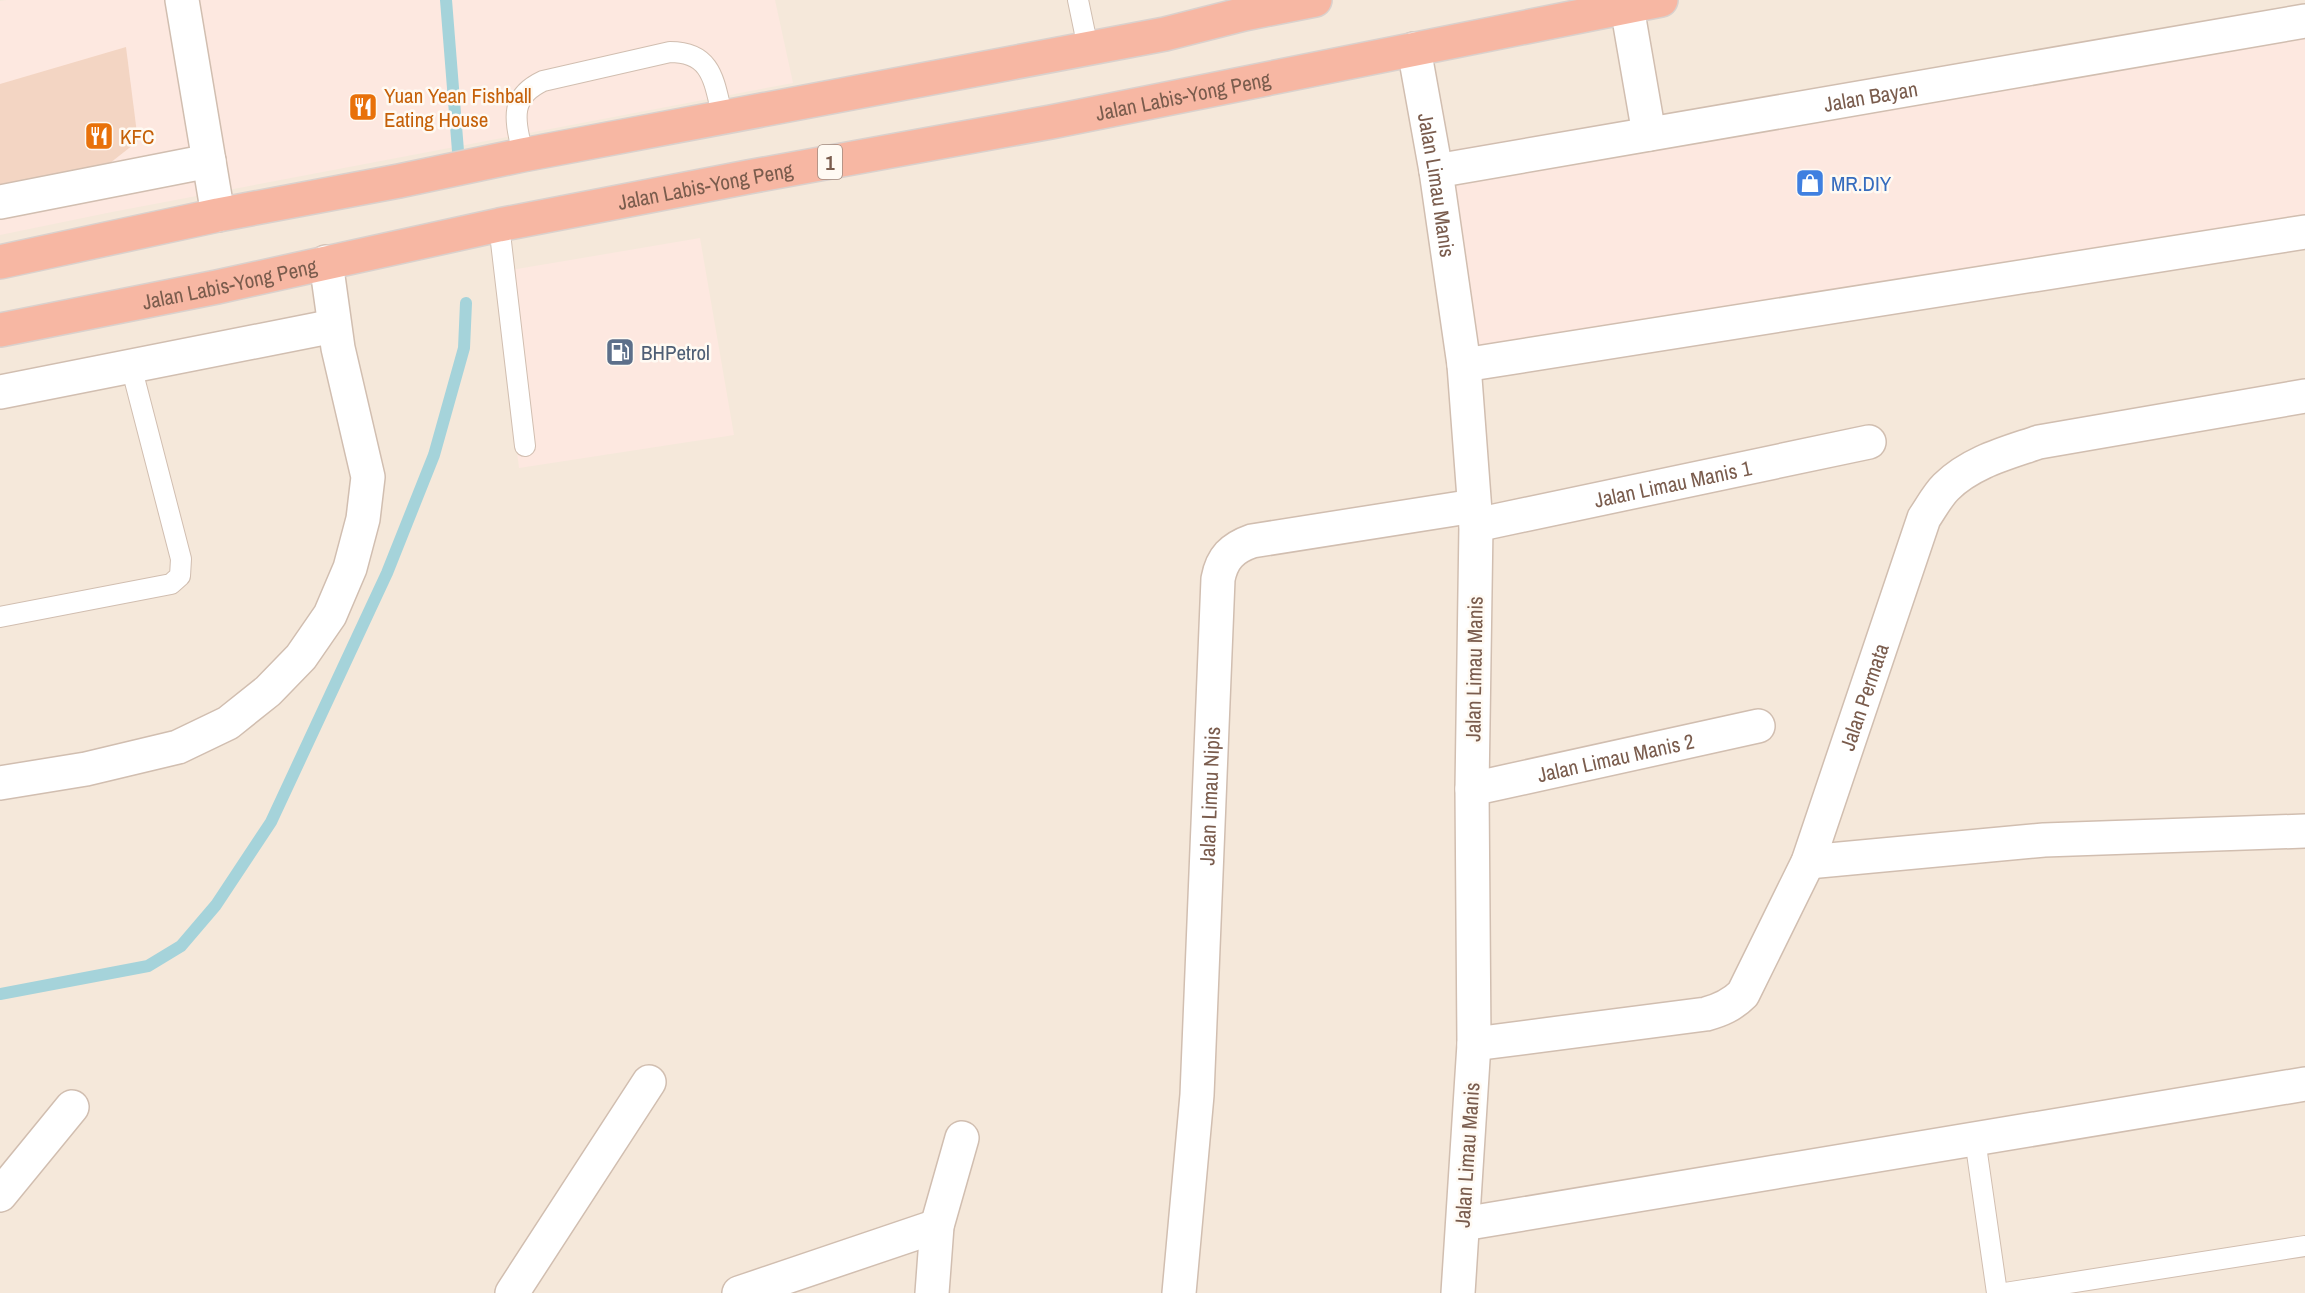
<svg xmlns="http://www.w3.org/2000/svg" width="2305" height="1293" viewBox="0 0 2305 1293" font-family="'Archivo Narrow',sans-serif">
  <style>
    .residential { fill: #f5e8da }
    .commercial { fill: #fde8e0 }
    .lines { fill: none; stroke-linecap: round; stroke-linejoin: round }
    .stream { stroke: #a5d3da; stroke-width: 12 }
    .building { fill: #f3d5c3 }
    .lane-casing { stroke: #d1beb0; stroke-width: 22 }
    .street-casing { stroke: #d1beb0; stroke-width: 36 }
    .highway-casing { stroke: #dad1cd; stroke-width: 36 }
    .lane { stroke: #fff; stroke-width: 20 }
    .street { stroke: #fff; stroke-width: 33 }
    .highway { stroke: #f7b7a3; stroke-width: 33 }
    .labels { text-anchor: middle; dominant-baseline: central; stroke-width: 5; stroke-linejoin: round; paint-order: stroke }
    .shield { fill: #fffaf3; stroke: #a28b7f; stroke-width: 1.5 }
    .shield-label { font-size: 20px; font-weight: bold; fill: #7a5c4d }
    .food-label { font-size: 21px; fill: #c56008; stroke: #fffaf3; text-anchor: start }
    .street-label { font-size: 21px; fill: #7a5c4d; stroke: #fffaf3 }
    .shop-label { font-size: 21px; fill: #366cbe; stroke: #fffaf3; text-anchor: start }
    .service-label { font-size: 21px; fill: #4e5e75; stroke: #fffaf3; text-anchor: start }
  </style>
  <rect width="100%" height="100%" fill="#fdf6ec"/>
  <!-- residential -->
  <rect class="residential" x="0" y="0" width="2305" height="1293"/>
  <!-- commercial -->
  <g class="commercial">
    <path d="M7,0H775L793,83L112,212L0,235V1Z"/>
    <path d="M2305,5V216L1445,352L1416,156Z"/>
    <path d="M700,238L734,435L519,468L494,273Z"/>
  </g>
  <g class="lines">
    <!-- stream -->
    <g class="stream">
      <path d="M446,0L458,151"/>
      <path d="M0,994L148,966L181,946L216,905L271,822L387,573L434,455L464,348L466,303"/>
    </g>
  </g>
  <!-- building -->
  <path class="building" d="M126,47L138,141L105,167L0,196V84Z"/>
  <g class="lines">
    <!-- lane casing -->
    <g class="lane-casing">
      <g id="lane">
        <path d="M1078,0L1088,48"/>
        <path d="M523,155C516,122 507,98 543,81L670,52C714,52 714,84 723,118"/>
        <path d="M499,225L525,446"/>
        <path d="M0,617L171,584L180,576L181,559L131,366"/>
        <path d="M1975,1139L1997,1293"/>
        <path d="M2005,1293L2305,1246"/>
      </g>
    </g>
    <!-- street casing -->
    <g class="street-casing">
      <g id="street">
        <path d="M182,0L218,215"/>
        <path d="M1627,7L1649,134"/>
        <path id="s1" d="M1414,49L1436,171L1464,365L1476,525L1472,789L1474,1044L1458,1293"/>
        <path id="s2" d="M1436,171L2305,21"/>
        <path d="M0,202L209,161"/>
        <path d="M1464,365L2305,232"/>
        <path d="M0,392L334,326"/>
        <path id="s3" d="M1476,525L1869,442"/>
        <path d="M0,783L86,769L178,747L228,723L268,691L301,657L330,615L350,568L363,519L368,477L338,348L326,262"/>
        <path id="s4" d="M1472,789L1758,726"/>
        <path d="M1808,862L2044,840L2305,831"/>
        <path id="s5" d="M1474,1044L1706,1014C1721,1010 1732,1005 1743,994L1808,862L1924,518C1931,508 1937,496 1946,487C1971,462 2007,453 2039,442L2305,396"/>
        <path d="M0,1195L72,1107"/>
        <path d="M1463,1224L2305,1084"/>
        <path d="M512,1293L649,1082"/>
        <path d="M739,1293L937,1226"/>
        <path d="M932,1293L937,1226L962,1138"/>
        <path id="s6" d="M1179,1293L1197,1095L1218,579C1222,558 1232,548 1252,541L1474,506"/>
      </g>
    </g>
    <!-- highway casing -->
    <g class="highway-casing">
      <g id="highway">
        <path d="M0,262L218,215L399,181L523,155L1165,34L1244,14L1315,0"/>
        <path id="s7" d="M0,330L217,287L499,225L748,177L1051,122L1661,0"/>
      </g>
    </g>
    <!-- lane -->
    <use href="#lane" class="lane"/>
    <!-- street -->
    <use href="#street" class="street"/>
    <!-- highway -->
    <use href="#highway" class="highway"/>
  </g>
  <!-- icons -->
  <defs>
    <g id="restaurant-square" transform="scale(1.5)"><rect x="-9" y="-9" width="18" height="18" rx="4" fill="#e8710a" stroke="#fffaf3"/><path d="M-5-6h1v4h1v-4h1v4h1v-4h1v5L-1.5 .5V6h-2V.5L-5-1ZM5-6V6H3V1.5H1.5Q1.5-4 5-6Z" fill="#fff"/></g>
    <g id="shop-square" transform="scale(1.5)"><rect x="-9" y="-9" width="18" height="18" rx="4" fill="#3f7fe0" stroke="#fffaf3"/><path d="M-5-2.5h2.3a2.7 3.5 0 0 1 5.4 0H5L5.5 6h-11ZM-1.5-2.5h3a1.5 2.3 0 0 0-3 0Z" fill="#fff"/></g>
    <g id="fuel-square" transform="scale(1.5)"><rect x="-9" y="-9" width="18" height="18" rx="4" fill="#5c6f8a" stroke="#fffaf3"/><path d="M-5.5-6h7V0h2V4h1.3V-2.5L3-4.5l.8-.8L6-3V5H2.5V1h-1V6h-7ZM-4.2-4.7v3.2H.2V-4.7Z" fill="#fff"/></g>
  </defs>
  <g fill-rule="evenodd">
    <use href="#restaurant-square" x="363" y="107"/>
    <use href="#restaurant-square" x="99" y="136"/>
    <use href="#shop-square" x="1810" y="183"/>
    <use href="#fuel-square" x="620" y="352"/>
  </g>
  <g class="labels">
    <!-- shield labels -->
    <rect class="shield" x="818" y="145" width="24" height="34" rx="4.5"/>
    <g class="shield-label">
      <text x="830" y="162">1</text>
    </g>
    <!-- food labels -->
    <g class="food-label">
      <text x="384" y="95">Yuan Yean Fishball<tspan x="384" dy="24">Eating House</tspan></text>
      <text x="120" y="136">KFC</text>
    </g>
    <!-- street labels -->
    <g class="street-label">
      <text stroke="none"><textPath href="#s7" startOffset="1206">Jalan Labis-Yong Peng</textPath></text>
      <text stroke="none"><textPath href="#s2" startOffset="441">Jalan Bayan</textPath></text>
      <text stroke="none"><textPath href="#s7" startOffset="720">Jalan Labis-Yong Peng</textPath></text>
      <text stroke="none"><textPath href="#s1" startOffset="138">Jalan Limau Manis</textPath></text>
      <text stroke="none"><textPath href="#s7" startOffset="234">Jalan Labis-Yong Peng</textPath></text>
      <text stroke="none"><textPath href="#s3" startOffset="201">Jalan Limau Manis 1</textPath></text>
      <text transform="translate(1474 669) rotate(-89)">Jalan Limau Manis</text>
      <text stroke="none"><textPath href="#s5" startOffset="598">Jalan Permata</textPath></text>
      <text stroke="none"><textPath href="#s4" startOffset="147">Jalan Limau Manis 2</textPath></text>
      <text stroke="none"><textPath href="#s6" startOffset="498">Jalan Limau Nipis</textPath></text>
      <text transform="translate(1467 1155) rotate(-86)">Jalan Limau Manis</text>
    </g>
    <!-- shop labels -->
    <g class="shop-label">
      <text x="1831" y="183">MR.DIY</text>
    </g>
    <!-- service labels -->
    <g class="service-label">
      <text x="641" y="352">BHPetrol</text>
    </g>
  </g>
</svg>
